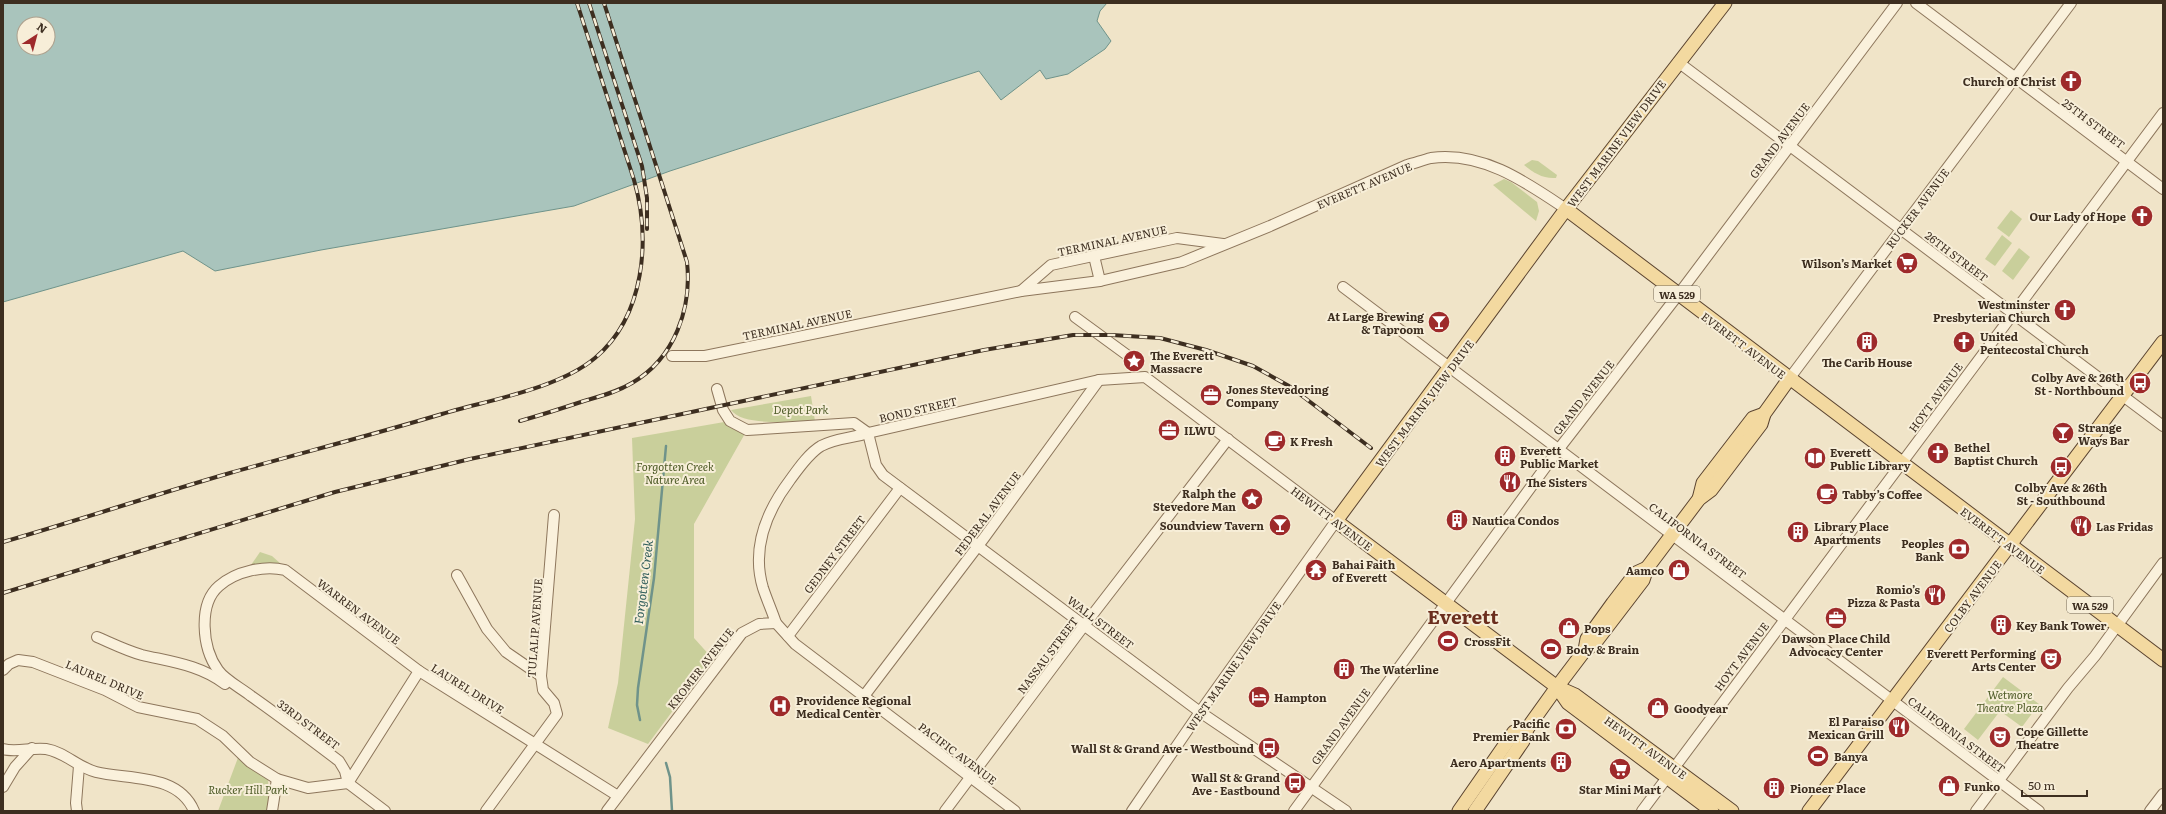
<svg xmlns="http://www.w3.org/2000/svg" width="2166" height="814" viewBox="0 0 2166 814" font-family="Literata,serif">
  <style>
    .green { fill: #c9cf9b }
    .water { fill: #a9c4bc; stroke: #6f938a; fill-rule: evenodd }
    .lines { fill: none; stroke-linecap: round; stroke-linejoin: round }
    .stream { stroke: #6f938a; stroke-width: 2.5 }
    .minor-casing { stroke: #8d765c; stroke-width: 12 }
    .major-casing { stroke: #5b4430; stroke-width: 15 }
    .minor { stroke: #faf1dc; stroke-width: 10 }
    .major { stroke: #f3d9a0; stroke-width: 13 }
    .rail-casing { stroke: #3d2e20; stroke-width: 4 }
    .rail { stroke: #f7eed8; stroke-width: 2.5; stroke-dasharray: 8; stroke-linecap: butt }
    .labels { text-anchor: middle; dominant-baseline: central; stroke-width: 4; stroke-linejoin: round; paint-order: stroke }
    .shield { fill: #f7eed8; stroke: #756857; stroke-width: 1 }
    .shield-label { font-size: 10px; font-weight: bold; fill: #3d2e20 }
    .poi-label { font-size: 11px; font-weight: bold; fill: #3d2e20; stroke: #f7eed8; text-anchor: start }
    .street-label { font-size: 11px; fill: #3d2e20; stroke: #f7eed8 }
    .park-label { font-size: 11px; font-style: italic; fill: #4d5a26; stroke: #f7eed8 }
    .water-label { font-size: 12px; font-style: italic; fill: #2f5d5a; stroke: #f7eed8 }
    .town-label { font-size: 19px; font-weight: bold; fill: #6b2e1e; stroke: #f7eed8 }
  </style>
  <rect width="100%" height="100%" fill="#f0e4c8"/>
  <!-- green -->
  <g class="green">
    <path d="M1532,160L1538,161L1557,175L1556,178C1543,179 1534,173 1524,165Z"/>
    <path d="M1504,179L1511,182L1537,202L1539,211L1536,221L1493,185Z"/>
    <path d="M2011,210L2022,219L2009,237L1997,228Z"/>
    <path d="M2002,235L2012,243L1995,266L1985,259Z"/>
    <path d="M2019,248L2030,257L2013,280L2002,271Z"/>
    <path d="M811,396L815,421C795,421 743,427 731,410Z"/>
    <path d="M730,421L747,430L694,524V638L712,658L648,744L608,728L618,683L635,519L632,438Z"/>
    <path d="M260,552L272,556L281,564L251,565Z"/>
    <path d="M2003,677L2039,704L2022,727L2000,711L1978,740L1964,729Z"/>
    <path d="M239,755L268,777L269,811H218Z"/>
  </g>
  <!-- water -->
  <path class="water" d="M3,3H1107L1100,11L1097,21L1111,41L1105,49L1068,74L1046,79L1040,70L1001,100L979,71L670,171L574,206L321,250L215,271L183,251L3,302ZM24,24H48V48H24Z"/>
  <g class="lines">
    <!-- stream -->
    <g class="stream">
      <path d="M640,720L637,705L638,688L654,578L666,446"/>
      <path d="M666,763L670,777L672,811"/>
    </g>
    <!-- minor casing -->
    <g class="minor-casing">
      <g id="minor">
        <path d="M1916,3L2163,189"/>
        <path d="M1678,62L2163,426"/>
        <path d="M1094,256L1100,281"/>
        <path d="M1343,287L2039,811"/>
        <path d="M1021,291L1051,265L1177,238L1223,244"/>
        <path d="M1075,317L1127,355"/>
        <path d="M672,356H705L1021,291L1100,281L1182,262L1270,226L1407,165C1415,163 1423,160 1431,158C1482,151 1526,182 1566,209"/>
        <path d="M1789,379L2071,3"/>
        <path d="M717,389L723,410L730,421L747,430L854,423L868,433"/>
        <path d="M868,433L876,465L883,475L1200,712L1346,811"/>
        <path d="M457,575L487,629L506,652L541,676"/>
        <path d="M776,623L795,644L1015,811"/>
        <path d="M788,636L900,488"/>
        <path d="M97,637C111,643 127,651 142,655C172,662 200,665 225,684"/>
        <path d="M3,670L9,664L18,660L33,662L105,690L138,707L197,719L223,736L250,762L277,779L308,788L348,783L419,671"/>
        <path d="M864,696L984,538L1099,380"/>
        <path d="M3,749C16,753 32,747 46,749C65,752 77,767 96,772C128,780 178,773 194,811"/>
        <path d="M3,787L15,767L32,748"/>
        <path d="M77,811L76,803L79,766"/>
        <path d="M272,811L277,779"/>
        <path d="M385,811L348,783L345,771L339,761C310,739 281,717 251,696C241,688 225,680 218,670C202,648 198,604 219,586C236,571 265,565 285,570L419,671L618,796"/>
        <path d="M486,811L557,714L554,703L543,690L541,676L554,515"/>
        <path d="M607,811L742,633L759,624L776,623C772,611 767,600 763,588C751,548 766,512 790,480C798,469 809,453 821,446C836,438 853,438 868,433L1099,380L1145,377L1336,521L1200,712L1132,811"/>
        <path d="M945,811L1083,627L1228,439"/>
        <path d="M1294,811L1558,450L1678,295L1897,3"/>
        <path d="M1642,811L2163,113"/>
        <path d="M1976,811L2068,688L2095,656L2163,563"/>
        <path d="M2150,811L2163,794"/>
      </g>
    </g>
    <!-- major casing -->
    <g class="major-casing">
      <g id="major">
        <path d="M1725,3L1566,209L1336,521L1557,687L1575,695L1732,811"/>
        <path d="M1566,209L2163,660"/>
        <path d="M1699,499L1703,483L1753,418L1764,414"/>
        <path d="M1585,650L1587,639L1613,603L1636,573L1647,568"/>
        <path d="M1557,687L1568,703L1712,811"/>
        <path d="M1459,811L1514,732L1527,729"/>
        <path d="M1475,811L1523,741L1527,729L1557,687L1585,650L1594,644L1643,580L1647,568L1699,499L1711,490L1745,445L1761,424L1764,414L1789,379"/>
        <path d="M1809,811L2163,342"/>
      </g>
    </g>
    <!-- minor -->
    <use href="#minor" class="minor"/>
    <!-- major -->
    <use href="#major" class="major"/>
    <!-- rail casing -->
    <g class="rail-casing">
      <g id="rail">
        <path d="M589,3L642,166L647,198V229"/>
        <path d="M520,421C541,415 563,408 584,401C601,396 617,392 632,383C675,358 692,308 687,262L604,3"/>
        <path d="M3,542C79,520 154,495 230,473C301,453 372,435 442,414C488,400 558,389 595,358C645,316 651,239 634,180L577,3"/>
        <path d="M3,593L335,492L470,459L984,350L1073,335H1112L1160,338L1206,350L1253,366L1289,386L1371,448"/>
      </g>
    </g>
    <!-- rail -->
    <use href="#rail" class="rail"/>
  </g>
  <!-- icons -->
  <defs>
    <g id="church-disc" transform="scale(1.15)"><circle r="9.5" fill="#9e2a2b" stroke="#f7eed8"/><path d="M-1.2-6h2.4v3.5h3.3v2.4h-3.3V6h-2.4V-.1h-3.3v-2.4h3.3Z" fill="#fff"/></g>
    <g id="supermarket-disc" transform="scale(1.15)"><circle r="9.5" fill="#9e2a2b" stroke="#f7eed8"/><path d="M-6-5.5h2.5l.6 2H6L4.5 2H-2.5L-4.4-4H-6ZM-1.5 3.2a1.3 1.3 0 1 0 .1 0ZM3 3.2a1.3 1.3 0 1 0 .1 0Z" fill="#fff"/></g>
    <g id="bar-disc" transform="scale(1.15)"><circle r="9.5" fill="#9e2a2b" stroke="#f7eed8"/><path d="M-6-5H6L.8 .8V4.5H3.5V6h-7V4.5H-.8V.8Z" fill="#fff"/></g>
    <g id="building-disc" transform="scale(1.15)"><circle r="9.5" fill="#9e2a2b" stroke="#f7eed8"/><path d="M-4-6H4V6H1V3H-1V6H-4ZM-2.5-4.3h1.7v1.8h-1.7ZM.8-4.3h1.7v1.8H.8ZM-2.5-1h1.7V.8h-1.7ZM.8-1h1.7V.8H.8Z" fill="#fff"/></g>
    <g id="sight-disc" transform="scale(1.15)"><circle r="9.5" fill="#9e2a2b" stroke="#f7eed8"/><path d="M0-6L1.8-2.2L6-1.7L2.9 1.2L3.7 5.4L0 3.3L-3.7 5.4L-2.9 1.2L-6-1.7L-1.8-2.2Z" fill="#fff"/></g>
    <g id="bus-disc" transform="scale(1.15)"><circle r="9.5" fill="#9e2a2b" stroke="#f7eed8"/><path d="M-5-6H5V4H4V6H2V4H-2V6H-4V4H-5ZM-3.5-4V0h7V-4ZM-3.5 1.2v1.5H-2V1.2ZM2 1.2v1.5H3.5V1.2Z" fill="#fff"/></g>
    <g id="office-disc" transform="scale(1.15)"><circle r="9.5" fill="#9e2a2b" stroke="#f7eed8"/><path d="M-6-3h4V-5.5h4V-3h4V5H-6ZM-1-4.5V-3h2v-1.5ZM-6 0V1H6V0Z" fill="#fff"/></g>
    <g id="cafe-disc" transform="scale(1.15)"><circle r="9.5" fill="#9e2a2b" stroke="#f7eed8"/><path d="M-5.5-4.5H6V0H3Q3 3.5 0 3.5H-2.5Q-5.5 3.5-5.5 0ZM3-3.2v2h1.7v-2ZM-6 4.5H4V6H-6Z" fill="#fff"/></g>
    <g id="library-disc" transform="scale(1.15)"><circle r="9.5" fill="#9e2a2b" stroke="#f7eed8"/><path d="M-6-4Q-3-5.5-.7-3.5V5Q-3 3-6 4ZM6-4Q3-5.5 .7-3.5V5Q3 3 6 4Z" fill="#fff"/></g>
    <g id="restaurant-disc" transform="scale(1.15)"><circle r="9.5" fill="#9e2a2b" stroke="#f7eed8"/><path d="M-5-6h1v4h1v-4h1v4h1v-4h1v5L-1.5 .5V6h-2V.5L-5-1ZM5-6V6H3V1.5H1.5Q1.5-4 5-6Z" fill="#fff"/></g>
    <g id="bank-disc" transform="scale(1.15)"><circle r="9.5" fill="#9e2a2b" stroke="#f7eed8"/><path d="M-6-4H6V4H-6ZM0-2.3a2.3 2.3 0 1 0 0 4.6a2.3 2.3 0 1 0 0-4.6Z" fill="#fff"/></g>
    <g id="temple-disc" transform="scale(1.15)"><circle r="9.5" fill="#9e2a2b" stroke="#f7eed8"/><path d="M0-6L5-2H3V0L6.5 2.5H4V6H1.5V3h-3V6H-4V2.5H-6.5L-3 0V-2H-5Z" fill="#fff"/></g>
    <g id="shop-disc" transform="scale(1.15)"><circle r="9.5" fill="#9e2a2b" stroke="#f7eed8"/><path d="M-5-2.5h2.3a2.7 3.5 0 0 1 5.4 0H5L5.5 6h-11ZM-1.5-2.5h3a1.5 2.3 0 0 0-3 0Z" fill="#fff"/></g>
    <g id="stadium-disc" transform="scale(1.15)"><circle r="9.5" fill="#9e2a2b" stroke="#f7eed8"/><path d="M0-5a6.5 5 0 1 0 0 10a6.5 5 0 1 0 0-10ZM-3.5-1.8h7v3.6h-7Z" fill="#fff"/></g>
    <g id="theatre-disc" transform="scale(1.15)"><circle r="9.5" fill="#9e2a2b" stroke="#f7eed8"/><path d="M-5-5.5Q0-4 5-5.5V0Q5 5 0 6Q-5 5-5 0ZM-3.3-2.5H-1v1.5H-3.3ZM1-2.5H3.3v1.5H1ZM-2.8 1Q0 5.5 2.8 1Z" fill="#fff"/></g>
    <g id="hotel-disc" transform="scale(1.15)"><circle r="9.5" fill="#9e2a2b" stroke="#f7eed8"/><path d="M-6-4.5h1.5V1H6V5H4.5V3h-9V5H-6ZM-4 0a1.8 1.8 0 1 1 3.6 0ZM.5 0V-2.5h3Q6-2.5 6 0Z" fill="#fff"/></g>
    <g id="hospital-disc" transform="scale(1.15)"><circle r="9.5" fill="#9e2a2b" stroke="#f7eed8"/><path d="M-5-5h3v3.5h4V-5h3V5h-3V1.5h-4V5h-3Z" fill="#fff"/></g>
  </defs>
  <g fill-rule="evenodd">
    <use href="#church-disc" x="2071" y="81"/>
    <use href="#church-disc" x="2142" y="216"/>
    <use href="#supermarket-disc" x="1907" y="263"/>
    <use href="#church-disc" x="2065" y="310"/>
    <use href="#bar-disc" x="1439" y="322"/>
    <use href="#building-disc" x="1867" y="342"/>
    <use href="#church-disc" x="1964" y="342"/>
    <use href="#sight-disc" x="1134" y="361"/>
    <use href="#bus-disc" x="2140" y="383"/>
    <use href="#office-disc" x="1211" y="395"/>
    <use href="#office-disc" x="1169" y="430"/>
    <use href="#bar-disc" x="2063" y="433"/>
    <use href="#cafe-disc" x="1275" y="441"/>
    <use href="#church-disc" x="1938" y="453"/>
    <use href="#building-disc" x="1505" y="456"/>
    <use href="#library-disc" x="1815" y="458"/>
    <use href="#bus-disc" x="2061" y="467"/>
    <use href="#restaurant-disc" x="1510" y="482"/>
    <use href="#cafe-disc" x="1827" y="494"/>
    <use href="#sight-disc" x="1252" y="499"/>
    <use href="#building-disc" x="1457" y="520"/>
    <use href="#bar-disc" x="1280" y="525"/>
    <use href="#restaurant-disc" x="2081" y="526"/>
    <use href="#building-disc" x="1798" y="532"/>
    <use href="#bank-disc" x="1959" y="549"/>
    <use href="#temple-disc" x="1316" y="570"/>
    <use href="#shop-disc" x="1679" y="570"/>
    <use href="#restaurant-disc" x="1935" y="595"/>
    <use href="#office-disc" x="1836" y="618"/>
    <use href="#building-disc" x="2001" y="625"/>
    <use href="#shop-disc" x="1569" y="628"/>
    <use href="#stadium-disc" x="1448" y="641"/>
    <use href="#stadium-disc" x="1551" y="649"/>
    <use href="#theatre-disc" x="2051" y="659"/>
    <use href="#building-disc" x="1344" y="669"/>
    <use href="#hotel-disc" x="1259" y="697"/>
    <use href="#hospital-disc" x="780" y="706"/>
    <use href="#shop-disc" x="1658" y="708"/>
    <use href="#restaurant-disc" x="1899" y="727"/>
    <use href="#bank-disc" x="1566" y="729"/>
    <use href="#theatre-disc" x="2000" y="737"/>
    <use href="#bus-disc" x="1269" y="748"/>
    <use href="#stadium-disc" x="1818" y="756"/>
    <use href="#building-disc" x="1561" y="762"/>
    <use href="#supermarket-disc" x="1620" y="769"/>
    <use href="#bus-disc" x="1295" y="783"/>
    <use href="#shop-disc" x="1949" y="786"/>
    <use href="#building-disc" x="1774" y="788"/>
  </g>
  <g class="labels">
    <!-- shield labels -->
    <g class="shield">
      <rect x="1654" y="286" width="46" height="16" rx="3"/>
      <rect x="2067" y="597" width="46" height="16" rx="3"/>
    </g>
    <g class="shield-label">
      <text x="1677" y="294">WA 529</text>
      <text x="2090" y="605">WA 529</text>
    </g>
    <!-- poi labels -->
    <g class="poi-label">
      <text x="2056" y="81" text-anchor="end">Church of Christ</text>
      <text x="2126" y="216" text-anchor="end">Our Lady of Hope</text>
      <text x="1892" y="263" text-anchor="end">Wilson’s Market</text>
      <text x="2050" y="304" text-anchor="end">Westminster<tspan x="2050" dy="13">Presbyterian Church</tspan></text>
      <text x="1424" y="316" text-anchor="end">At Large Brewing<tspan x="1424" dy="13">&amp; Taproom</tspan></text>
      <text x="1980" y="336">United<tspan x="1980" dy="13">Pentecostal Church</tspan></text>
      <text x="1150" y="355">The Everett<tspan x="1150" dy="13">Massacre</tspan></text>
      <text x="1867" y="362" text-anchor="middle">The Carib House</text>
      <text x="2124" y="377" text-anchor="end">Colby Ave &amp; 26th<tspan x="2124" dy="13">St - Northbound</tspan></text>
      <text x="1226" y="389">Jones Stevedoring<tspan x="1226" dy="13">Company</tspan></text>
      <text x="2078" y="427">Strange<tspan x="2078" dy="13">Ways Bar</tspan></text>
      <text x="1184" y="430">ILWU</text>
      <text x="1290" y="441">K Fresh</text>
      <text x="1954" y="447">Bethel<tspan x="1954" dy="13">Baptist Church</tspan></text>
      <text x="1520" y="450">Everett<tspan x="1520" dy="13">Public Market</tspan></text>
      <text x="1830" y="452">Everett<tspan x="1830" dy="13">Public Library</tspan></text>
      <text x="1526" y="482">The Sisters</text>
      <text x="2061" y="487" text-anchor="middle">Colby Ave &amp; 26th<tspan x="2061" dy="13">St - Southbound</tspan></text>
      <text x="1236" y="493" text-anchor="end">Ralph the<tspan x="1236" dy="13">Stevedore Man</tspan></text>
      <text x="1842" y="494">Tabby’s Coffee</text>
      <text x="1472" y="520">Nautica Condos</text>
      <text x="1264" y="525" text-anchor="end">Soundview Tavern</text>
      <text x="1814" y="526">Library Place<tspan x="1814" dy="13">Apartments</tspan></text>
      <text x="2096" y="526">Las Fridas</text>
      <text x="1944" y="543" text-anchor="end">Peoples<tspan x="1944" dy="13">Bank</tspan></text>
      <text x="1332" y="564">Bahai Faith<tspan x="1332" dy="13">of Everett</tspan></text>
      <text x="1664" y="570" text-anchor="end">Aamco</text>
      <text x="1920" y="589" text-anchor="end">Romio’s<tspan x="1920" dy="13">Pizza &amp; Pasta</tspan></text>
      <text x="2016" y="625">Key Bank Tower</text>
      <text x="1584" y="628">Pops</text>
      <text x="1836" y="638" text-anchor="middle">Dawson Place Child<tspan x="1836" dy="13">Advocacy Center</tspan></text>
      <text x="1464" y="641">CrossFit</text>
      <text x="1566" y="649">Body &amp; Brain</text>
      <text x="2036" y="653" text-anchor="end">Everett Performing<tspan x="2036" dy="13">Arts Center</tspan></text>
      <text x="1360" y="669">The Waterline</text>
      <text x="1274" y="697">Hampton</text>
      <text x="796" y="700">Providence Regional<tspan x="796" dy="13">Medical Center</tspan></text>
      <text x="1674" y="708">Goodyear</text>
      <text x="1884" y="721" text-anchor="end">El Paraiso<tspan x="1884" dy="13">Mexican Grill</tspan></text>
      <text x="1550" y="723" text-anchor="end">Pacific<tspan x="1550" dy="13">Premier Bank</tspan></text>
      <text x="2016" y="731">Cope Gillette<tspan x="2016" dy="13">Theatre</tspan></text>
      <text x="1254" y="748" text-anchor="end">Wall St &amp; Grand Ave - Westbound</text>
      <text x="1834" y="756">Banya</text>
      <text x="1546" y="762" text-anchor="end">Aero Apartments</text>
      <text x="1280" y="777" text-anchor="end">Wall St &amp; Grand<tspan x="1280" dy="13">Ave - Eastbound</tspan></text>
      <text x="1964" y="786">Funko</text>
      <text x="1790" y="788">Pioneer Place</text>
      <text x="1620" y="789" text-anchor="middle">Star Mini Mart</text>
    </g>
    <!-- street labels -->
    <g class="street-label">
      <text transform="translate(2094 123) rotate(37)">25TH STREET</text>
      <text transform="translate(1779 140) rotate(-53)">GRAND AVENUE</text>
      <text transform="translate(1616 143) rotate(-53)">WEST MARINE VIEW DRIVE</text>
      <text transform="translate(1364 185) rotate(-23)">EVERETT AVENUE</text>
      <text transform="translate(1917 208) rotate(-53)">RUCKER AVENUE</text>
      <text transform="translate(1112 240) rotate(-12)">TERMINAL AVENUE</text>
      <text transform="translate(1957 256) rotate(37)">26TH STREET</text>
      <text transform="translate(797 324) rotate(-12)">TERMINAL AVENUE</text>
      <text transform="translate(1744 345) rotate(37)">EVERETT AVENUE</text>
      <text transform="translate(1583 397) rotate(-52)">GRAND AVENUE</text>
      <text transform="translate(1935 397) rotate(-54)">HOYT AVENUE</text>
      <text transform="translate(1424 403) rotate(-53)">WEST MARINE VIEW DRIVE</text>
      <text transform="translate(918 409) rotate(-13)">BOND STREET</text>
      <text transform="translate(987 513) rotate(-53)">FEDERAL AVENUE</text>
      <text transform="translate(1332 518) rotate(37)">HEWITT AVENUE</text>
      <text transform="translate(1698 540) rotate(37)">CALIFORNIA STREET</text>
      <text transform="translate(2003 540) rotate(37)">EVERETT AVENUE</text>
      <text transform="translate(834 554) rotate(-53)">GEDNEY STREET</text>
      <text transform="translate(1972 596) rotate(-53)">COLBY AVENUE</text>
      <text transform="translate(359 611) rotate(37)">WARREN AVENUE</text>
      <text transform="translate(1101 622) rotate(37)">WALL STREET</text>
      <text transform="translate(534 628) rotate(-86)">TULALIP AVENUE</text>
      <text transform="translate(1047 655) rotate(-53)">NASSAU STREET</text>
      <text transform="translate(1741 656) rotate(-53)">HOYT AVENUE</text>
      <text transform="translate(1233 666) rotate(-55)">WEST MARINE VIEW DRIVE</text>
      <text transform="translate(700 668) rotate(-52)">KROMER AVENUE</text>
      <text transform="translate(105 679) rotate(23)">LAUREL DRIVE</text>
      <text transform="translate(468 688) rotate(32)">LAUREL DRIVE</text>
      <text transform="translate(309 724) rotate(37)">33RD STREET</text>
      <text transform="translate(1340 726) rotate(-54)">GRAND AVENUE</text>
      <text transform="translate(1957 734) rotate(37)">CALIFORNIA STREET</text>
      <text transform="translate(1646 747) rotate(36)">HEWITT AVENUE</text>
      <text transform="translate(958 753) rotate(37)">PACIFIC AVENUE</text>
    </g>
    <!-- park labels -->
    <g class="park-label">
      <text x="801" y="409">Depot Park</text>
      <text x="675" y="466">Forgotten Creek<tspan x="675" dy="13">Nature Area</tspan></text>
      <text x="2010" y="694">Wetmore<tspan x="2010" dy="13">Theatre Plaza</tspan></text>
      <text x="248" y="789">Rucker Hill Park</text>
    </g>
    <!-- water labels -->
    <g class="water-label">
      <text transform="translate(643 582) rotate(-83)">Forgotten Creek</text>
    </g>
    <!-- town labels -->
    <g class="town-label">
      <text x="1463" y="616">Everett</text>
    </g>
  </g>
  <!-- border -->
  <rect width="2166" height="814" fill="none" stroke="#3d2e20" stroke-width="8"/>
  <!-- north arrow -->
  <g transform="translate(36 36) rotate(36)"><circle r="19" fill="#f7eed8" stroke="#ada18e"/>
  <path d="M0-3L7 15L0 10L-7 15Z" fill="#9e2a2b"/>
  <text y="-6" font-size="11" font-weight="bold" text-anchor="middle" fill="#3d2e20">N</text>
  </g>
  <!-- scale -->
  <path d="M2022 790v6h65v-6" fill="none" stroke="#3d2e20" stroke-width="2"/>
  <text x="2028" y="790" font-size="12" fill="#3d2e20" stroke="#f7eed8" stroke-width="3" paint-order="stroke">50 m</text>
</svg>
